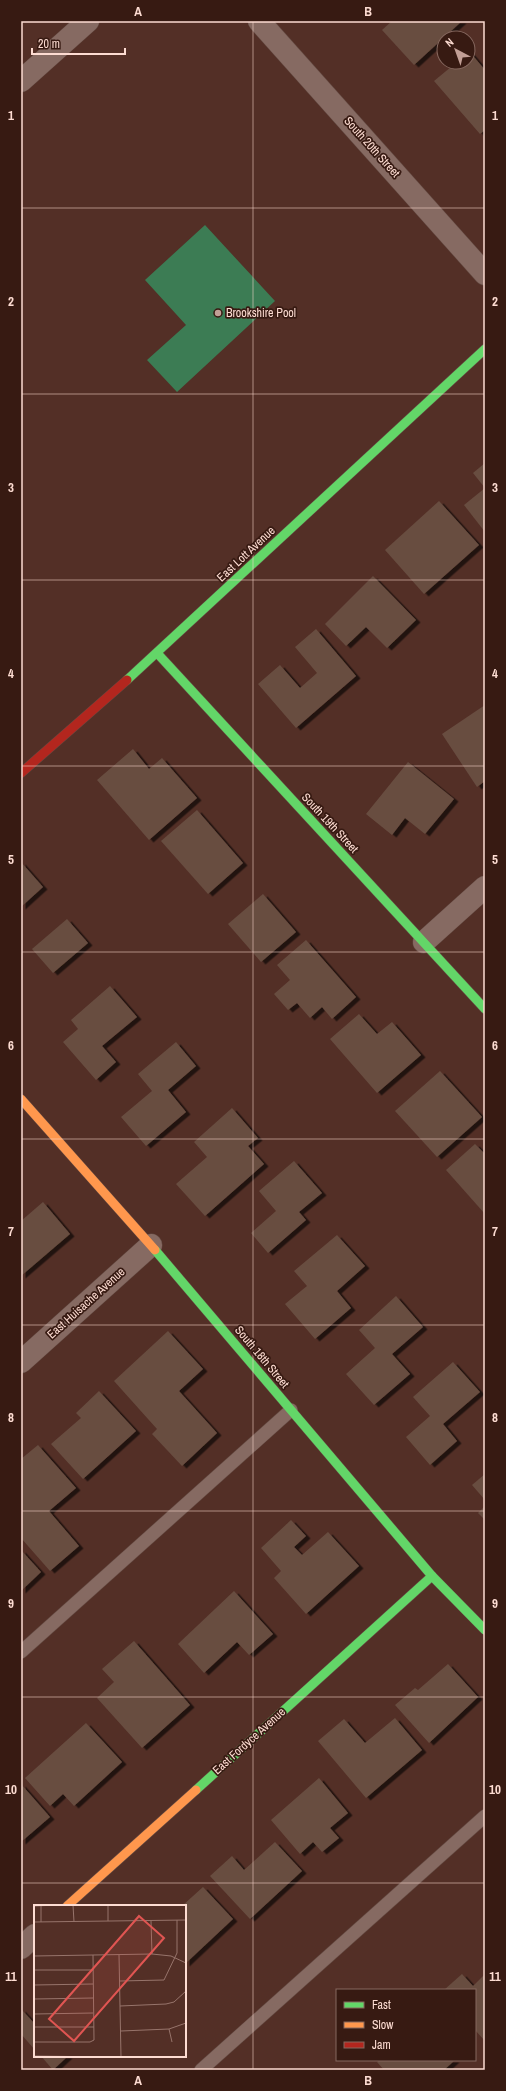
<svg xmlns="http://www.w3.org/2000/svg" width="506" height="2091" viewBox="0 0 506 2091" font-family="'Archivo Narrow',sans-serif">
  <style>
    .water { fill: #3c7c54 }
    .building { fill: #684d40; filter: url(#shadow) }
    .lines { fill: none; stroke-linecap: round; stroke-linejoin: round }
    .lane-casing { stroke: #644a42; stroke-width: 14 }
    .street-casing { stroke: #644a42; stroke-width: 23 }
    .fast-casing { stroke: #644a42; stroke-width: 10 }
    .slow-casing { stroke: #644a42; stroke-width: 10 }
    .jam-casing { stroke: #644a42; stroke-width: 10 }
    .lane { stroke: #866a62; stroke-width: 13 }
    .street { stroke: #866a62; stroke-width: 22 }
    .fast { stroke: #63d668; stroke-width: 9 }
    .slow { stroke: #ff974d; stroke-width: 9 }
    .jam { stroke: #b3261e; stroke-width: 9 }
    .grid { fill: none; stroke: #fddcd2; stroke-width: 1; stroke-opacity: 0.55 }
    .poi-dot { fill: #c29f96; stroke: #371a12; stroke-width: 1.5 }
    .labels { text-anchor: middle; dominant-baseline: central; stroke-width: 3.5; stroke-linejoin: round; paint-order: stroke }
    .street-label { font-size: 12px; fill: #fddcd2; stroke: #371a12 }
    .poi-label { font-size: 12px; fill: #fddcd2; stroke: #371a12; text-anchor: start }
    .inset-road { fill: none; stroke: #97746b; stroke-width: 1 }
    .view { fill: #e05552; fill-opacity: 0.15; stroke: #e05552; stroke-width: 2 }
    .inset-edge { fill: none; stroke: #fddcd2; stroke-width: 2 }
    .neatline { fill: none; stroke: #fddcd2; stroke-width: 1.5 }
    .grid-label { font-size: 13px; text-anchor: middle; font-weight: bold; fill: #fddcd2 }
  </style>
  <defs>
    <filter id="shadow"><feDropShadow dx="4.5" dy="2.5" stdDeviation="0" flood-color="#0009"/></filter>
  </defs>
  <rect width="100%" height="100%" fill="#532f26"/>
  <!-- water -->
  <path class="water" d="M205,225L275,301L177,392L147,360L186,325L145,280Z"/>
  <!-- building -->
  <g class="building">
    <path d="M392,21H462L414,65L382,30Z"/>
    <path d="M469,51L485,70V130L480,134L434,81L457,62H468Z"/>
    <path d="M485,463V488L473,473Z"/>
    <path d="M485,488V532L464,505Z"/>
    <path d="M439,501L479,545L424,594L385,550Z"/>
    <path d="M373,576L416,620L387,648L366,627L346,646L325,624Z"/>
    <path d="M316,629L356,676L296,728L258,684L280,665L300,688L317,673L295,647Z"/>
    <path d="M485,705V781L477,787L442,734Z"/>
    <path d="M133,749L149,769L162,758L197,798L149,840L97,780Z"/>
    <path d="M408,762L454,799L425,834L405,818L392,835L366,814Z"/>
    <path d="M197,810L243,863L208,894L161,841Z"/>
    <path d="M21,862L43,887L21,907Z"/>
    <path d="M263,894L296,932L261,962L228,924Z"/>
    <path d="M67,919L88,943L53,973L32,949Z"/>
    <path d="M306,940L356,997L332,1019L322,1007L310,1018L297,1003L288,1010L274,994L290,980L277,965Z"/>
    <path d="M110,986L137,1017L102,1046L116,1062L96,1080L63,1042L78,1029L71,1020Z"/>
    <path d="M359,1014L377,1034L392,1022L421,1055L377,1093L330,1039Z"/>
    <path d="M176,1042L196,1066L168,1090L186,1112L146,1146L121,1117L152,1091L138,1074Z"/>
    <path d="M440,1071L482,1117L437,1157L395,1111Z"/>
    <path d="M232,1108L258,1138L248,1146L264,1164L205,1216L176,1184L207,1157L194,1142Z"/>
    <path d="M475,1144L485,1154V1214L446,1170Z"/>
    <path d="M294,1161L322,1193L299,1212L306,1220L268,1253L251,1233L276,1211L259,1191Z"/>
    <path d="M43,1202L70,1234L21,1276V1221Z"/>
    <path d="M337,1235L365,1266L337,1291L351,1308L315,1339L285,1304L307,1286L294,1271Z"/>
    <path d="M396,1296L423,1327L392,1354L410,1374L374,1405L346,1374L375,1348L359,1330Z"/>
    <path d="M168,1331L203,1369L179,1391L217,1433L182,1466L152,1434L157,1429L114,1381Z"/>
    <path d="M453,1362L480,1392L443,1424L457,1441L430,1465L406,1437L430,1416L413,1397Z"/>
    <path d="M99,1391L136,1431L83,1479L51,1444L81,1418L76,1413Z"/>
    <path d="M38,1445L76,1488L49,1511L79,1546L50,1571L21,1538V1459Z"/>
    <path d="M485,1474V1500L472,1485Z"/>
    <path d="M485,1506V1520L478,1513Z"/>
    <path d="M291,1520L306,1536L294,1547L302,1555L328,1532L359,1566L306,1614L274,1578L281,1571L261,1548Z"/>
    <path d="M21,1550L41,1572L21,1591Z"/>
    <path d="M234,1591L273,1634L249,1655L237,1642L204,1673L178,1644Z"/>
    <path d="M134,1641L190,1705L142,1748L97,1698L114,1682L102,1669Z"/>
    <path d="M448,1664L478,1697L429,1743L395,1705L415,1688L418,1690Z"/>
    <path d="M395,1718L422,1750L366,1798L318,1741L344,1719L365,1743Z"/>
    <path d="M86,1723L122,1762L74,1806L63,1794L50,1806L25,1778Z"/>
    <path d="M319,1778L348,1813L330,1828L339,1838L322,1852L313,1842L300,1854L271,1820Z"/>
    <path d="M21,1784L50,1817L21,1842Z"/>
    <path d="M275,1842L302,1871L250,1919L210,1876L232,1856L244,1870Z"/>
    <path d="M203,1887L233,1919L185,1964V1906H182Z"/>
    <path d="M462,1974L473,1986L485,1974V2041L475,2030V1990H444Z"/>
    <path d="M21,2009L35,2024V2050L21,2034Z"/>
    <path d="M41,2056H68L53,2070Z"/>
    <path d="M380,2060H455L444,2070H384L377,2062Z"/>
  </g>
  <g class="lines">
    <!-- lane casing -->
    <g class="lane-casing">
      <g id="lane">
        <path d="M21,1652L291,1410"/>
        <path d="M201,2070L485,1816"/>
      </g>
    </g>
    <!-- street casing -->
    <g class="street-casing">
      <g id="street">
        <path d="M259,21L485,274"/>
        <path d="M21,81L88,21"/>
        <path d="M424,942L485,887"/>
        <path d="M21,1362L151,1245"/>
        <path d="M21,1948L35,1935"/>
      </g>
    </g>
    <!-- fast casing -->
    <g class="fast-casing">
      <g id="fast">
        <path d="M157,653L485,1009"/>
        <path d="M127,680L485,349"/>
        <path d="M155,1250L432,1576L485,1630"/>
        <path d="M196,1790L432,1576"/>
      </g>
    </g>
    <!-- slow casing -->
    <g class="slow-casing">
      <g id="slow">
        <path d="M21,1099L155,1250"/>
        <path d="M67,1906L196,1790"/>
      </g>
    </g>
    <!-- jam casing -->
    <g class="jam-casing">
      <path id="jam" d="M21,773L127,680"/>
    </g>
    <!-- lane -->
    <use href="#lane" class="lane"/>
    <!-- street -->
    <use href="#street" class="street"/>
    <!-- fast -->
    <use href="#fast" class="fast"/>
    <!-- slow -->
    <use href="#slow" class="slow"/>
    <!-- jam -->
    <use href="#jam" class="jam"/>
  </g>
  <!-- grid -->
  <path class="grid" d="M253,21V2070M21,208H485M21,394H485M21,580H485M21,766H485M21,952H485M21,1139H485M21,1325H485M21,1511H485M21,1697H485M21,1883H485"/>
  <!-- markers -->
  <circle class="poi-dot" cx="218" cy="313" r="4"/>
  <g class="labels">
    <!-- street labels -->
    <g class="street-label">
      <text transform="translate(372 147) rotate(48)">South 20th Street</text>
      <text transform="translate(246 554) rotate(-43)">East Lott Avenue</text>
      <text transform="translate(330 823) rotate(47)">South 19th Street</text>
      <text transform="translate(86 1303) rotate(-42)">East Huisache Avenue</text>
      <text transform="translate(262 1357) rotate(50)">South 18th Street</text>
      <text transform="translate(249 1741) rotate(-42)">East Fordyce Avenue</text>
    </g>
    <!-- poi labels -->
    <g class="poi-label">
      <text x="226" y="313">Brookshire Pool</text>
    </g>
  </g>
  <!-- overview -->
  <g transform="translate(34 1905)">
    <rect width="152" height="152" fill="#532f26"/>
    <path class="inset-road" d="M7,0V17M39,0L40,17M0,1L24,0M74,16V0M117,16L118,49M0,17L152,15M85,50L87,152M0,51L118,49L137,51L152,58M0,65H59M86,76L130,75L143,48V15M0,80L59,79M0,94L59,93M86,101L132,99L140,97L152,86M0,109L59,108M0,122H60M135,124L138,137M87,126L135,124L152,118M0,137H56L60,135L59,50M0,151L73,152"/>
    <path class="view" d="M105,11L130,33L40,136L15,114Z"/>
    <rect width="152" height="152" class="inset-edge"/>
  </g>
  <!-- border -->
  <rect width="506" height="2091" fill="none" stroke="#371a12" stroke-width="44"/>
  <!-- legend -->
  <rect x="336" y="1989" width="140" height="72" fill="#371a12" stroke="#86685f"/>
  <rect x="344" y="2002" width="20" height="6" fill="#63d668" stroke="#86685f"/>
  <text x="372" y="2009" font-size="12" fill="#fddcd2">Fast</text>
  <rect x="344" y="2022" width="20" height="6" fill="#ff974d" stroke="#86685f"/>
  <text x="372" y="2029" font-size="12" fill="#fddcd2">Slow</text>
  <rect x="344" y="2042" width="20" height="6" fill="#b3261e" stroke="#86685f"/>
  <text x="372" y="2049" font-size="12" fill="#fddcd2">Jam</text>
  <!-- north arrow -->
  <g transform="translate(456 50) rotate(319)"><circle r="19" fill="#371a12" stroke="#86685f"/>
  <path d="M0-3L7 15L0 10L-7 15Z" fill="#c29f96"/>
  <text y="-6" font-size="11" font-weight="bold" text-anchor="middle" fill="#fddcd2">N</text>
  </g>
  <!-- scale -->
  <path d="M32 48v6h93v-6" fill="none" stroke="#fddcd2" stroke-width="2"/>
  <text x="38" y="48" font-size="12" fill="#fddcd2" stroke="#371a12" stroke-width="3" paint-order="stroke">20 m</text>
  <rect x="22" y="22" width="462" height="2047" class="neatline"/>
  <g class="grid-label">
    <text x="138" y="16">A</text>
    <text x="368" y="16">B</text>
    <text x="11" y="120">1</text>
    <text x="495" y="120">1</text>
    <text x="11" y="306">2</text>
    <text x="495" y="306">2</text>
    <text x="11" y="492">3</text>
    <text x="495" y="492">3</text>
    <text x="11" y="678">4</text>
    <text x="495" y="678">4</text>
    <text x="11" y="864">5</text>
    <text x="495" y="864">5</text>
    <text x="11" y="1050">6</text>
    <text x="495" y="1050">6</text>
    <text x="11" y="1236">7</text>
    <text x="495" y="1236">7</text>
    <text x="11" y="1422">8</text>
    <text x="495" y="1422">8</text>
    <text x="11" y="1608">9</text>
    <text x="495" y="1608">9</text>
    <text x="11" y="1794">10</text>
    <text x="495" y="1794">10</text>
    <text x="11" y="1981">11</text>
    <text x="495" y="1981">11</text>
    <text x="138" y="2085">A</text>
    <text x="368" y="2085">B</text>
  </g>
</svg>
